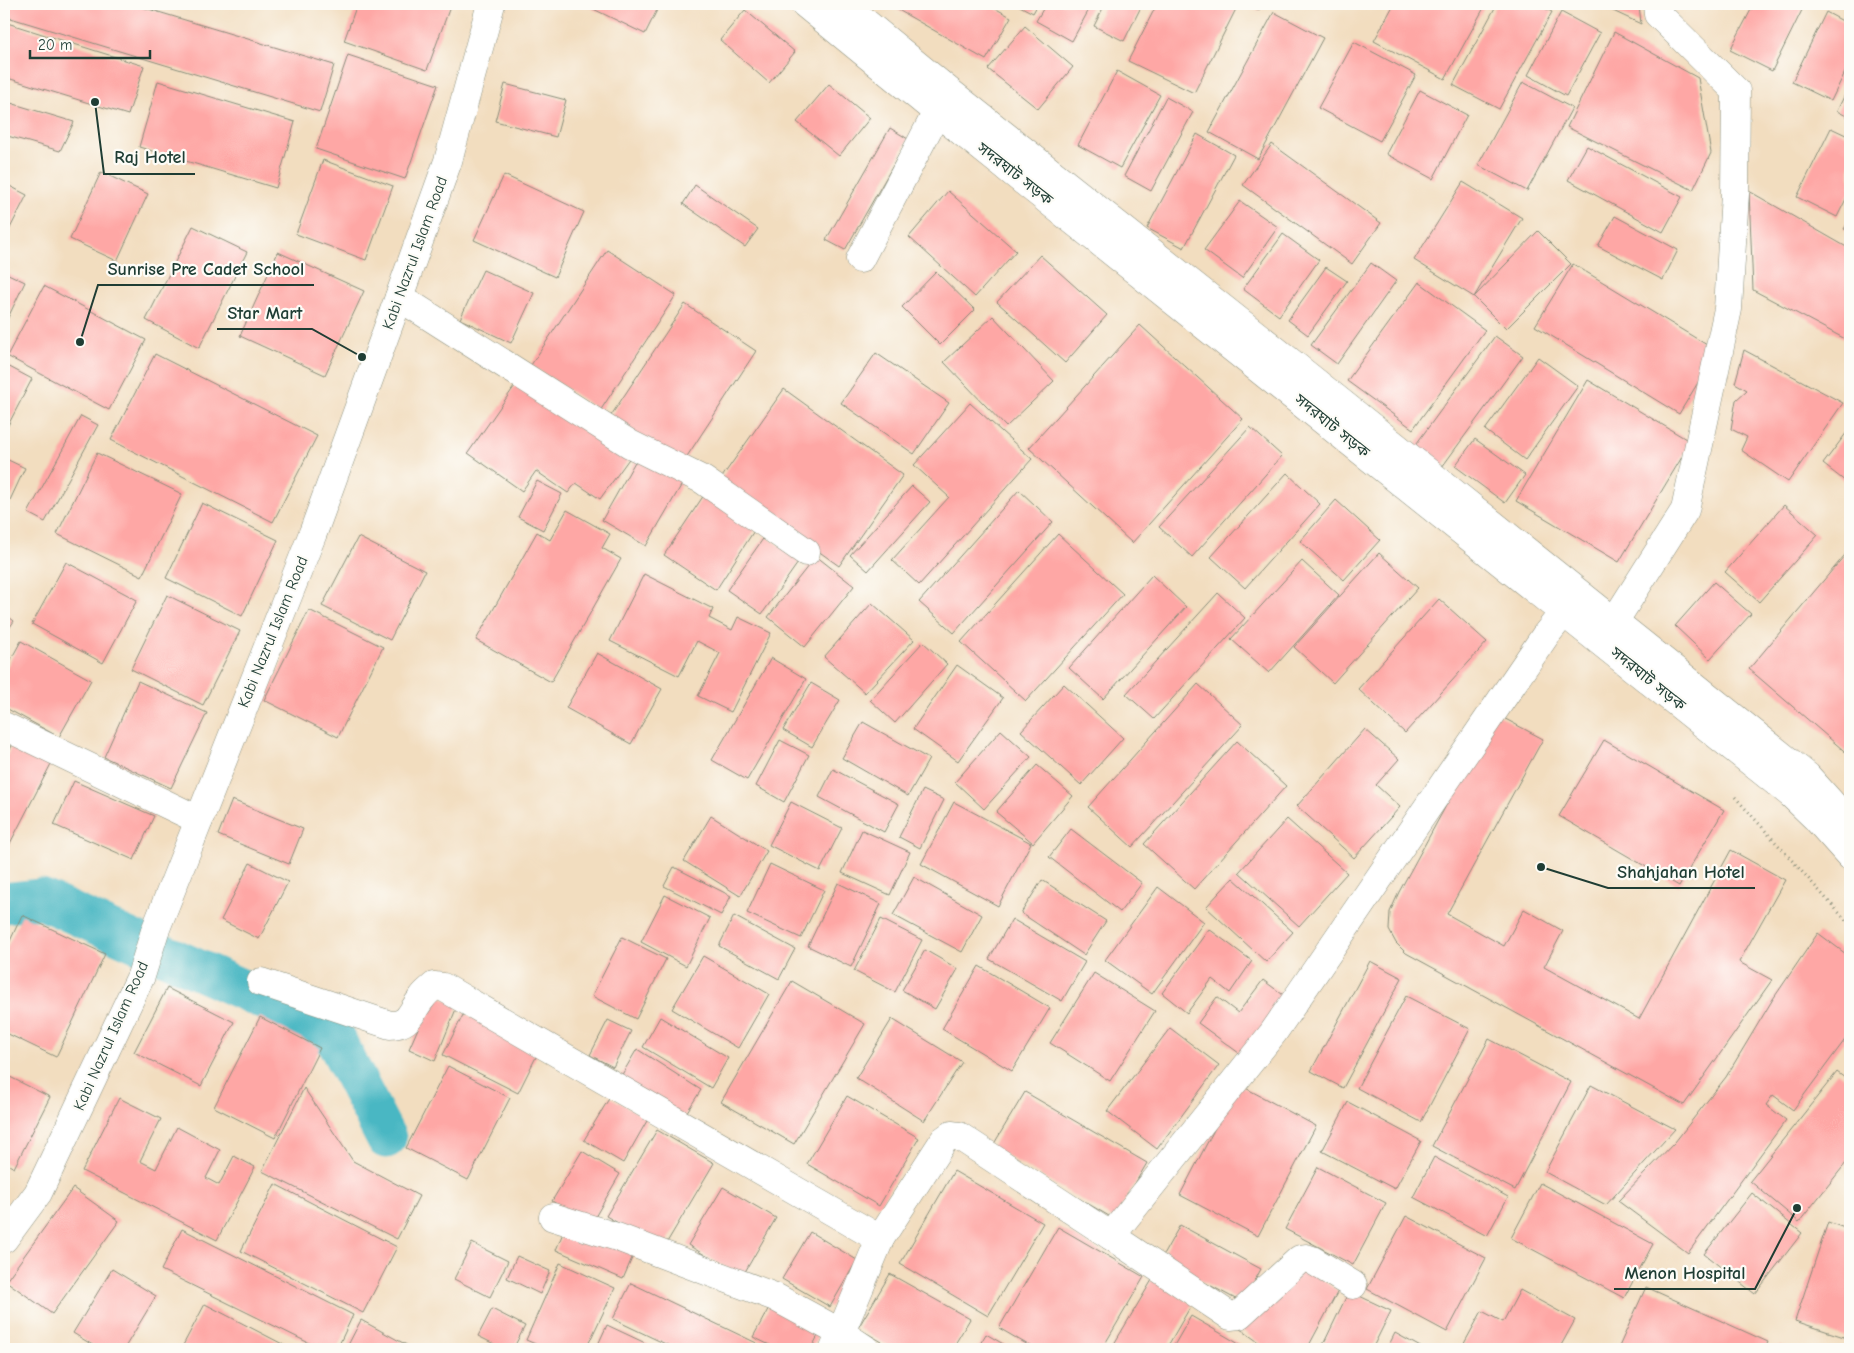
<svg xmlns="http://www.w3.org/2000/svg" width="1854" height="1353" viewBox="0 0 1854 1353" font-family="'Comic Neue','Noto Sans Bengali',sans-serif">
  <style>
    .lines { fill: none; stroke-linecap: round; stroke-linejoin: round }
    .canal { stroke: #49b7c3; stroke-width: 41 }
    .building { fill: #fea7a5 }
    .minor-casing { stroke: #888d7a; stroke-width: 29 }
    .major-casing { stroke: #888d7a; stroke-width: 29 }
    .path { stroke: #888d7a; stroke-width: 3; stroke-dasharray: 1 4; stroke-linecap: butt }
    .minor { stroke: #fff; stroke-width: 28 }
    .major { stroke: #fff; stroke-width: 28 }
    .labels { text-anchor: middle; dominant-baseline: central; stroke-width: 4.5; stroke-linejoin: round; paint-order: stroke }
    .street-label { font-size: 16px; fill: #1f3d34; stroke: #fdfcf7 }
    .leader { fill: none; stroke: #1f3d34; stroke-width: 2 }
    .callout-dot { fill: #1f3d34; stroke: #fdfcf7; stroke-width: 2 }
    .callout-label { font-size: 18px; text-anchor: middle; font-weight: bold; fill: #1f3d34; stroke: #fdfcf7; stroke-width: 4.5; stroke-linejoin: round; paint-order: stroke }
  </style>
  <rect width="100%" height="100%" fill="#fdfcf7"/>
  <filter id="ink" filterUnits="userSpaceOnUse"><feTurbulence type="fractalNoise" baseFrequency=".02" numOctaves="2"/><feDisplacementMap in="SourceGraphic" scale="10" xChannelSelector="R" yChannelSelector="G"/><feConvolveMatrix kernelMatrix="1 2 1 2 8 2 1 2 1" color-interpolation-filters="sRGB"/></filter>
  <filter id="wash" filterUnits="userSpaceOnUse"><feTurbulence type="fractalNoise" baseFrequency=".0096" numOctaves="4" result="noise"/><feDisplacementMap in="SourceGraphic" scale="20" xChannelSelector="R" yChannelSelector="G"/><feGaussianBlur stdDeviation="1.12" result="paint"/><feColorMatrix in="noise" values="0 0 0 0 0 0 0 0 0 0 0 0 0 0 0 0 0 1.4 0 .05"/><feComposite in="paint" operator="in"/></filter>
  <g filter="url(#wash)">
    <rect width="100%" height="100%" fill="#f2ddbf"/>
    <g class="lines">
      <!-- canal -->
      <path class="canal" d="M4,903L41,899L330,1029L386,1138"/>
    </g>
    <g id="blocks">
      <!-- building -->
      <g class="building">
        <path d="M4,4H132L334,65L320,112L4,16Z"/>
        <path d="M357,4H451L427,70L344,41Z"/>
        <path d="M583,4H660L645,34Z"/>
        <path d="M895,4H987L1011,17L986,60L893,7Z"/>
        <path d="M1016,4H1038L1033,13Z"/>
        <path d="M1046,4H1092L1072,41L1036,21Z"/>
        <path d="M1105,4H1138L1142,5L1124,41L1094,26Z"/>
        <path d="M1157,4H1225L1236,9L1194,93L1128,61Z"/>
        <path d="M1246,4H1262L1259,10Z"/>
        <path d="M1394,4H1486L1445,79L1374,41Z"/>
        <path d="M1497,4H1537L1552,12L1499,109L1453,85Z"/>
        <path d="M1598,4H1639L1641,24Z"/>
        <path d="M1754,4H1805L1772,71L1730,50Z"/>
        <path d="M745,10L795,52L769,83L720,40Z"/>
        <path d="M1274,12L1323,38L1258,159L1209,132Z"/>
        <path d="M1561,12L1600,33L1566,96L1528,75Z"/>
        <path d="M1826,12L1850,25V62L1831,101L1792,82Z"/>
        <path d="M4,22L144,66L128,115L4,77Z"/>
        <path d="M1025,26L1073,67L1038,109L988,69Z"/>
        <path d="M1614,32L1698,78L1711,153L1693,190L1567,127Z"/>
        <path d="M1354,42L1416,75L1380,141L1318,108Z"/>
        <path d="M348,55L438,85L405,179L316,149Z"/>
        <path d="M1117,71L1160,95L1120,168L1078,145Z"/>
        <path d="M158,81L295,122L276,188L139,147Z"/>
        <path d="M1523,82L1572,108L1527,191L1478,165Z"/>
        <path d="M505,84L566,100L556,137L495,121Z"/>
        <path d="M829,84L870,118L839,156L797,122Z"/>
        <path d="M1850,84V118L1837,111Z"/>
        <path d="M1420,90L1467,115L1433,179L1386,154Z"/>
        <path d="M1166,97L1193,112L1151,191L1124,176Z"/>
        <path d="M4,101L74,122L60,151L4,135Z"/>
        <path d="M890,128L908,139L845,250L826,240Z"/>
        <path d="M1831,128L1850,137V191L1837,217L1797,197Z"/>
        <path d="M1197,134L1234,155L1184,248L1147,228Z"/>
        <path d="M1272,144L1381,223L1352,264L1243,185Z"/>
        <path d="M1587,146L1682,197L1663,232L1568,180Z"/>
        <path d="M323,160L393,186L366,260L296,234Z"/>
        <path d="M101,172L148,194L117,261L70,239Z"/>
        <path d="M504,175L584,212L555,277L474,240Z"/>
        <path d="M1463,182L1522,218L1474,297L1414,260Z"/>
        <path d="M4,183L27,195L4,240Z"/>
        <path d="M695,185L758,229L745,247L683,204Z"/>
        <path d="M948,191L1016,251L975,297L909,237Z"/>
        <path d="M1749,191L1850,249L1849,341L1753,290Z"/>
        <path d="M1240,201L1278,227L1242,278L1204,250Z"/>
        <path d="M1615,216L1678,250L1663,280L1598,246Z"/>
        <path d="M1850,219V232L1844,229Z"/>
        <path d="M193,226L247,252L199,348L146,320Z"/>
        <path d="M1538,231L1571,264L1506,329L1474,297Z"/>
        <path d="M1283,234L1319,260L1279,316L1243,289Z"/>
        <path d="M607,250L676,295L600,411L531,365Z"/>
        <path d="M278,252L364,291L325,375L240,336Z"/>
        <path d="M1040,255L1107,315L1065,363L997,302Z"/>
        <path d="M1371,263L1396,281L1337,364L1311,345Z"/>
        <path d="M1573,264L1717,351L1679,414L1535,326Z"/>
        <path d="M1326,267L1347,281L1308,335L1288,320Z"/>
        <path d="M483,270L534,293L511,343L460,319Z"/>
        <path d="M4,272L25,282L4,326Z"/>
        <path d="M936,272L975,310L940,345L902,307Z"/>
        <path d="M1419,282L1485,330L1413,429L1347,381Z"/>
        <path d="M44,286L146,340L109,410L7,356Z"/>
        <path d="M685,304L756,351L682,464L610,417Z"/>
        <path d="M993,316L1054,381L1006,427L944,362Z"/>
        <path d="M1140,325L1243,419L1132,543L1029,448Z"/>
        <path d="M1495,336L1523,356L1442,467L1414,447Z"/>
        <path d="M1744,350L1843,403L1788,482L1741,450L1747,437L1731,429L1736,400L1747,390L1735,383Z"/>
        <path d="M876,353L949,403L914,454L841,403Z"/>
        <path d="M155,354L317,436L273,522L111,440Z"/>
        <path d="M1538,357L1578,386L1525,460L1485,430Z"/>
        <path d="M4,364L32,379L4,433Z"/>
        <path d="M521,377L631,456L600,499L576,483L568,493L536,471L522,491L468,453Z"/>
        <path d="M1588,380L1691,442L1619,562L1516,501Z"/>
        <path d="M784,389L903,475L839,566L720,480Z"/>
        <path d="M970,403L1032,459L919,585L892,560L949,497L914,465Z"/>
        <path d="M81,416L98,425L45,522L28,513Z"/>
        <path d="M1250,427L1282,456L1192,557L1159,527Z"/>
        <path d="M1850,428V485L1823,464Z"/>
        <path d="M1475,439L1525,475L1505,503L1455,466Z"/>
        <path d="M97,453L182,494L142,576L57,534Z"/>
        <path d="M640,453L685,479L646,546L602,520Z"/>
        <path d="M4,458L25,468L4,513Z"/>
        <path d="M1287,473L1320,504L1245,588L1211,557Z"/>
        <path d="M537,481L562,494L543,530L518,517Z"/>
        <path d="M912,486L930,502L868,571L850,555Z"/>
        <path d="M708,489L759,523L716,590L664,555Z"/>
        <path d="M1019,490L1053,522L954,633L919,602Z"/>
        <path d="M1336,500L1380,540L1344,580L1300,541Z"/>
        <path d="M202,503L278,540L242,616L166,578Z"/>
        <path d="M1784,505L1818,535L1759,602L1725,572Z"/>
        <path d="M567,510L610,534L602,548L621,559L551,682L476,640L537,532L550,540Z"/>
        <path d="M1058,534L1123,594L1026,701L961,642Z"/>
        <path d="M765,536L800,560L762,614L727,590Z"/>
        <path d="M358,537L425,571L390,640L322,606Z"/>
        <path d="M1850,549V756L1749,669Z"/>
        <path d="M1379,553L1418,588L1333,683L1294,647Z"/>
        <path d="M816,556L854,586L805,647L768,617Z"/>
        <path d="M1302,561L1339,595L1269,673L1231,639Z"/>
        <path d="M66,562L137,600L103,663L32,624Z"/>
        <path d="M644,574L713,609L709,618L732,630L738,617L771,633L731,712L698,696L720,653L697,641L679,676L610,641Z"/>
        <path d="M1152,575L1186,607L1103,699L1069,668Z"/>
        <path d="M1714,582L1751,614L1710,659L1675,626Z"/>
        <path d="M1218,593L1245,618L1154,719L1126,694Z"/>
        <path d="M167,595L240,631L203,705L131,669Z"/>
        <path d="M1439,599L1487,642L1405,733L1358,689Z"/>
        <path d="M872,603L914,640L865,693L824,657Z"/>
        <path d="M309,610L383,647L338,737L264,700Z"/>
        <path d="M4,613L14,621L4,636Z"/>
        <path d="M21,641L91,680L59,737L4,707V672Z"/>
        <path d="M923,642L947,664L895,723L870,700Z"/>
        <path d="M597,653L662,689L631,744L566,708Z"/>
        <path d="M771,658L806,679L747,780L712,760Z"/>
        <path d="M957,665L1003,698L958,761L913,729Z"/>
        <path d="M138,681L207,713L171,788L104,757Z"/>
        <path d="M811,683L840,700L812,747L783,730Z"/>
        <path d="M1064,684L1123,738L1081,785L1021,731Z"/>
        <path d="M1198,684L1243,725L1132,847L1088,807Z"/>
        <path d="M1496,714L1543,739L1447,914L1504,946L1524,909L1563,931L1544,967L1639,1019L1731,850L1785,880L1739,962L1772,980L1684,1105L1406,953L1396,943L1389,930L1390,912L1399,892Z"/>
        <path d="M863,722L929,759L908,796L842,758Z"/>
        <path d="M1365,729L1399,759L1376,785L1400,807L1354,858L1297,806Z"/>
        <path d="M1001,730L1031,757L984,809L955,782Z"/>
        <path d="M15,740L53,760L4,855V761Z"/>
        <path d="M780,740L809,755L784,802L756,786Z"/>
        <path d="M1604,740L1724,810L1679,886L1559,816Z"/>
        <path d="M1237,741L1286,786L1194,889L1144,844Z"/>
        <path d="M1037,765L1073,796L1033,843L996,812Z"/>
        <path d="M833,769L899,804L884,832L819,797Z"/>
        <path d="M74,781L154,816L134,860L54,825Z"/>
        <path d="M923,790L944,800L920,848L899,837Z"/>
        <path d="M232,800L303,829L289,864L218,835Z"/>
        <path d="M791,802L842,828L820,871L769,845Z"/>
        <path d="M954,802L1031,843L998,906L921,864Z"/>
        <path d="M711,816L767,851L740,896L684,861Z"/>
        <path d="M1287,819L1347,873L1299,926L1239,872Z"/>
        <path d="M1071,829L1142,883L1120,912L1049,857Z"/>
        <path d="M862,830L910,852L890,895L842,873Z"/>
        <path d="M250,863L288,882L259,939L221,920Z"/>
        <path d="M770,864L824,890L801,938L747,913Z"/>
        <path d="M674,867L731,896L721,915L664,886Z"/>
        <path d="M914,877L982,915L962,952L893,915Z"/>
        <path d="M1233,878L1293,932L1266,962L1206,907Z"/>
        <path d="M1042,880L1106,921L1084,955L1021,913Z"/>
        <path d="M838,883L881,904L851,967L808,946Z"/>
        <path d="M1158,887L1204,922L1152,994L1105,960Z"/>
        <path d="M665,895L710,918L686,966L641,942Z"/>
        <path d="M22,915L105,954L56,1057L4,1032V954Z"/>
        <path d="M734,916L795,949L779,979L719,946Z"/>
        <path d="M881,919L922,940L895,992L854,971Z"/>
        <path d="M1012,919L1085,962L1062,1001L989,959Z"/>
        <path d="M1209,929L1252,961L1230,993L1212,979L1187,1013L1162,993Z"/>
        <path d="M1818,933L1850,957V1033L1793,1110L1773,1095L1766,1105L1786,1120L1688,1253L1618,1201L1675,1142L1726,1077L1773,999Z"/>
        <path d="M622,937L666,959L636,1019L592,996Z"/>
        <path d="M925,950L958,969L935,1009L902,990Z"/>
        <path d="M703,956L769,994L738,1048L672,1009Z"/>
        <path d="M1370,961L1402,978L1343,1088L1311,1071Z"/>
        <path d="M979,966L1050,1008L1012,1071L942,1029Z"/>
        <path d="M1094,973L1155,1011L1110,1081L1050,1043Z"/>
        <path d="M1263,980L1286,997L1243,1056L1198,1023L1217,997L1238,1013Z"/>
        <path d="M792,981L865,1024L794,1144L721,1102Z"/>
        <path d="M167,988L234,1022L201,1086L134,1052Z"/>
        <path d="M433,994L458,1004L435,1061L409,1049Z"/>
        <path d="M1406,996L1470,1029L1421,1122L1357,1088Z"/>
        <path d="M464,1013L539,1051L518,1093L443,1055Z"/>
        <path d="M260,1017L320,1048L275,1138L214,1107Z"/>
        <path d="M660,1017L728,1058L711,1088L643,1047Z"/>
        <path d="M892,1019L962,1062L924,1121L856,1078Z"/>
        <path d="M608,1020L631,1031L613,1067L590,1055Z"/>
        <path d="M1170,1028L1219,1065L1157,1149L1107,1111Z"/>
        <path d="M1489,1039L1571,1082L1515,1190L1432,1146Z"/>
        <path d="M637,1049L701,1090L683,1118L620,1078Z"/>
        <path d="M448,1066L510,1098L468,1180L406,1148Z"/>
        <path d="M1837,1072L1850,1082V1158L1799,1222L1750,1181Z"/>
        <path d="M4,1074L50,1097L14,1168L4,1162Z"/>
        <path d="M1238,1084L1316,1126L1258,1236L1180,1195Z"/>
        <path d="M1591,1085L1675,1129L1606,1205L1545,1172Z"/>
        <path d="M304,1088L353,1161L419,1196L397,1239L262,1171Z"/>
        <path d="M1025,1092L1147,1163L1114,1219L992,1147Z"/>
        <path d="M847,1096L919,1138L879,1206L807,1164Z"/>
        <path d="M610,1097L648,1119L623,1163L584,1140Z"/>
        <path d="M119,1098L161,1119L140,1161L156,1169L177,1127L220,1150L206,1178L219,1185L234,1156L255,1167L217,1240L82,1171Z"/>
        <path d="M1348,1102L1421,1141L1395,1189L1322,1151Z"/>
        <path d="M657,1130L714,1163L663,1249L606,1216Z"/>
        <path d="M582,1151L620,1174L591,1224L552,1201Z"/>
        <path d="M1434,1157L1508,1197L1487,1236L1413,1197Z"/>
        <path d="M1318,1167L1386,1203L1353,1265L1285,1229Z"/>
        <path d="M954,1171L1043,1223L988,1316L900,1264Z"/>
        <path d="M1540,1183L1653,1244L1624,1298L1511,1238Z"/>
        <path d="M275,1184L397,1247L363,1313L241,1251Z"/>
        <path d="M723,1187L776,1218L742,1277L688,1245Z"/>
        <path d="M73,1188L119,1221L52,1314L6,1281Z"/>
        <path d="M1752,1193L1802,1233L1755,1294L1704,1254Z"/>
        <path d="M1406,1216L1486,1258L1447,1332L1367,1289Z"/>
        <path d="M1828,1222L1850,1230V1339L1795,1321Z"/>
        <path d="M567,1223L635,1251L623,1279L556,1250Z"/>
        <path d="M1180,1225L1261,1269L1243,1303L1161,1259Z"/>
        <path d="M1058,1227L1144,1277L1102,1349H1035L999,1328Z"/>
        <path d="M182,1229L353,1315L337,1349H321L161,1270Z"/>
        <path d="M810,1232L857,1260L830,1307L782,1279Z"/>
        <path d="M472,1243L508,1261L490,1297L454,1279Z"/>
        <path d="M517,1256L550,1271L540,1294L507,1278Z"/>
        <path d="M560,1263L615,1288L586,1349H547L526,1340Z"/>
        <path d="M1304,1268L1338,1291L1307,1349H1268L1236,1326Z"/>
        <path d="M112,1269L156,1296L124,1349H99L73,1333Z"/>
        <path d="M890,1274L970,1319L952,1349H894L858,1328Z"/>
        <path d="M1152,1280L1192,1304L1166,1349H1111Z"/>
        <path d="M631,1283L769,1349H676L613,1319Z"/>
        <path d="M1646,1287L1768,1342L1765,1349H1618Z"/>
        <path d="M1520,1290L1575,1320L1559,1349H1461L1482,1311L1503,1322Z"/>
        <path d="M1349,1291L1391,1311L1372,1349H1321Z"/>
        <path d="M772,1302L822,1328L811,1349H778L753,1337Z"/>
        <path d="M205,1304L292,1349H181Z"/>
        <path d="M492,1309L525,1326L513,1349H504L478,1336Z"/>
        <path d="M1191,1316L1246,1348L1245,1349H1172Z"/>
        <path d="M361,1320L414,1349H346Z"/>
        <path d="M607,1325L658,1349H596Z"/>
        <path d="M1395,1333L1424,1349H1387Z"/>
        <path d="M986,1334L1012,1349H977Z"/>
        <path d="M4,1343L15,1349H4Z"/>
        <path d="M1780,1345L1793,1349H1779Z"/>
      </g>
    </g>
  </g>
  <g filter="url(#ink)">
    <use href="#blocks" fill-opacity="0" stroke="#888d7a" stroke-width="1"/>
    <g class="lines">
      <!-- minor casing -->
      <g class="minor-casing">
        <g id="minor">
          <path d="M860,259L937,112"/>
          <path d="M399,297L630,444L703,480L806,552"/>
          <path d="M1614,622L1685,510L1728,309L1735,194L1736,91L1658,14L1657,4"/>
          <path d="M4,726L199,820"/>
          <path d="M261,982L390,1025C411,1025 410,1012 422,998C425,993 430,990 434,986L443,987L880,1239L834,1349"/>
          <path d="M553,1217L617,1237L775,1297L841,1333L865,1349"/>
          <path d="M1111,1236L1230,1316L1239,1315L1300,1259L1306,1258L1312,1260L1353,1285"/>
          <path d="M880,1239L944,1140L951,1135L959,1136L1111,1236L1273,1033L1545,636L1564,612"/>
        </g>
      </g>
      <!-- major casing -->
      <g class="major-casing">
        <g id="major">
          <path d="M805,4L937,112L1791,794L1816,818L1850,856"/>
          <path d="M843,4L951,93L1298,368L1807,776L1850,824"/>
          <path d="M4,1239L38,1193L141,976L155,931L313,533L399,297L448,161L491,4"/>
        </g>
      </g>
      <!-- path -->
      <path class="path" d="M1735,797L1850,925"/>
      <!-- minor -->
      <use href="#minor" class="minor"/>
      <!-- major -->
      <use href="#major" class="major"/>
    </g>
  </g>
  <g class="labels">
    <!-- street labels -->
    <g class="street-label">
      <text transform="translate(1015 174) rotate(38)">সদরঘাট সড়ক</text>
      <text transform="translate(415 253) rotate(-70)">Kabi Nazrul Islam Road</text>
      <text transform="translate(1332 426) rotate(39)">সদরঘাট সড়ক</text>
      <text transform="translate(273 632) rotate(-68)">Kabi Nazrul Islam Road</text>
      <text transform="translate(1648 679) rotate(39)">সদরঘাট সড়ক</text>
      <text transform="translate(111 1036) rotate(-66)">Kabi Nazrul Islam Road</text>
    </g>
  </g>
  <!-- callouts -->
  <path class="leader" d="M95 102L104 174H195M80 342L98 285H314M362 357L312 329H217M1541 867L1608 888H1755M1797 1208L1755 1289H1614"/>
  <g class="callout-dot">
    <circle cx="95" cy="102" r="5"/>
    <circle cx="80" cy="342" r="5"/>
    <circle cx="362" cy="357" r="5"/>
    <circle cx="1541" cy="867" r="5"/>
    <circle cx="1797" cy="1208" r="5"/>
  </g>
  <g class="callout-label">
    <text x="150" y="163">Raj Hotel</text>
    <text x="206" y="275">Sunrise Pre Cadet School</text>
    <text x="265" y="319">Star Mart</text>
    <text x="1681" y="878">Shahjahan Hotel</text>
    <text x="1685" y="1279">Menon Hospital</text>
  </g>
  <!-- margin -->
  <rect width="1854" height="1353" fill="none" stroke="#fdfcf7" stroke-width="20"/>
  <!-- scale -->
  <path d="M30 50v8h120v-8" fill="none" stroke="#1f3d34" stroke-width="2.5"/>
  <text x="38" y="50" font-size="15" fill="#1f3d34" stroke="#fdfcf7" stroke-width="4" paint-order="stroke">20 m</text>
</svg>
